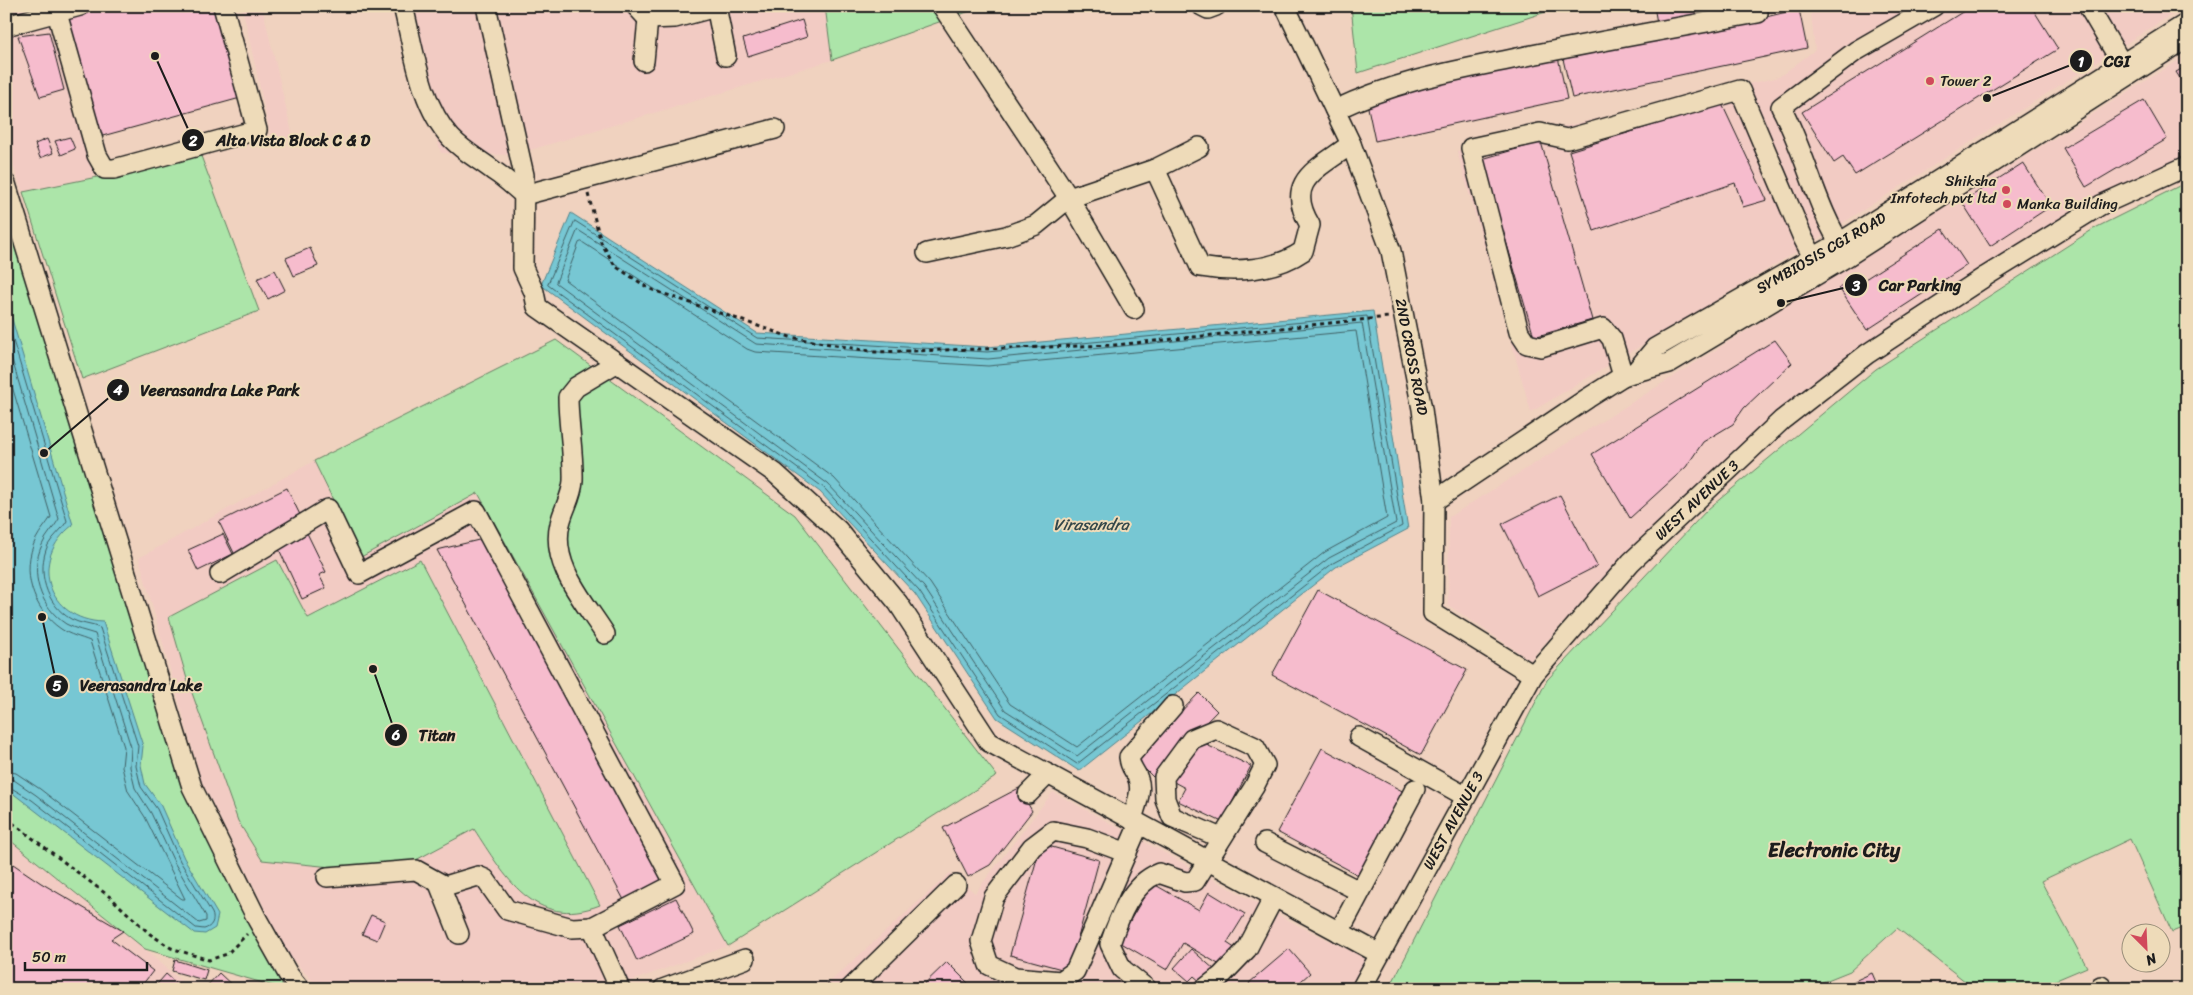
<svg xmlns="http://www.w3.org/2000/svg" width="2193" height="995" viewBox="0 0 2193 995" font-family="Sriracha,sans-serif">
  <style>
    .built { fill: #f2cbc3 }
    .green { fill: #ace5a9; stroke: #648062 }
    .water { fill: #77c7d3; stroke: #53838a }
    .lines { fill: none; stroke-linecap: round; stroke-linejoin: round }
    .shore { stroke: #406065; stroke-width: 1 }
    .building { fill: #f6bccd; stroke: #1c1c1c }
    .minor-casing { stroke: #1c1c1c; stroke-width: 22 }
    .path { stroke: #1c1c1c; stroke-width: 3; stroke-dasharray: 4 4; stroke-linecap: butt }
    .minor { stroke: #eedbb9; stroke-width: 19 }
    .poi-dot { fill: #d1495b; stroke: #eedbb9; stroke-width: 2 }
    .labels { text-anchor: middle; dominant-baseline: central; stroke-width: 4; stroke-linejoin: round; paint-order: stroke }
    .poi-label { font-size: 15px; fill: #1c1c1c; stroke: #eedbb9; text-anchor: start }
    .street-label { font-size: 15px; fill: #1c1c1c; stroke: #eedbb9 }
    .water-label { font-size: 16px; font-style: italic; fill: #33474a; stroke: #eedbb9 }
    .district-label { font-size: 20px; font-weight: bold; fill: #1c1c1c; stroke: #eedbb9 }
    .leader { fill: none; stroke: #1c1c1c; stroke-width: 2 }
    .callout-dot { fill: #1c1c1c; stroke: #eedbb9; stroke-width: 2 }
    .mark-label { font-size: 15px; text-anchor: middle; font-weight: bold; fill: #fff }
    .callout-label { font-size: 16px; text-anchor: middle; font-weight: bold; fill: #1c1c1c; stroke: #eedbb9; stroke-width: 4; stroke-linejoin: round; paint-order: stroke }
  </style>
  <rect width="100%" height="100%" fill="#f0d2bf"/>
  <filter id="ink" filterUnits="userSpaceOnUse"><feTurbulence type="fractalNoise" baseFrequency=".02" numOctaves="2"/><feDisplacementMap in="SourceGraphic" scale="10" xChannelSelector="R" yChannelSelector="G"/><feConvolveMatrix kernelMatrix="1 2 1 2 8 2 1 2 1" color-interpolation-filters="sRGB"/></filter>
  <g filter="url(#ink)">
    <!-- built -->
    <g class="built">
      <path d="M6,6H46L95,178L23,192L6,147Z"/>
      <path d="M242,6H262L293,137L272,142Z"/>
      <path d="M396,6H825L832,60L513,155L441,153Z"/>
      <path d="M1810,6H2185L1819,238L1531,412L1457,151L1779,77L1815,50Z"/>
      <path d="M2187,55V160L1774,416L1622,557L1530,660L1448,605L1449,517Z"/>
      <path d="M314,461L361,556L478,493L728,946L609,989H320L287,953L201,780L139,558Z"/>
      <path d="M1053,792L1297,925L1366,958L1349,989H822L950,873L975,893Z"/>
      <path d="M6,837L145,949L190,989H6Z"/>
    </g>
    <!-- green -->
    <g class="green">
      <path d="M825,6H984L832,60Z"/>
      <path d="M1351,6H1564L1358,73Z"/>
      <path d="M201,156L259,311L82,379L23,192Z"/>
      <path d="M2187,182V926L2172,932L2130,839L2041,881L2087,967L2035,989H1975L1897,928L1850,971L1805,989H1389L1547,680L1708,509L1876,369L2095,228Z"/>
      <path d="M6,206L213,849L284,989L145,949L6,837Z"/>
      <path d="M556,340L795,515L997,776L728,946L478,493L361,557L314,461Z"/>
      <path d="M277,560L308,618L420,560L600,905C534,931 504,875 474,829L414,861L351,869L262,860L238,821L187,679L169,617Z"/>
    </g>
    <!-- water -->
    <g class="water">
      <path d="M571,213L757,333L987,347L1373,311L1408,529L1336,567L1079,771L997,718L915,594L820,492L541,285Z"/>
      <path d="M6,299L73,525C28,559 47,620 103,622L143,746L141,765L145,784L161,806L184,858L218,915L215,928L205,934L194,933L6,788Z"/>
    </g>
    <g class="lines">
      <!-- shore -->
      <g class="shore">
        <path d="M575,221L757,338L987,352L1367,316L1402,526L1333,563L1077,764L1000,714L919,591L824,488L548,285Z"/>
        <path d="M578,230L756,344L988,359L1362,323L1396,523L1329,558L1077,756L1005,710L924,587L828,484L556,283Z"/>
        <path d="M582,242L747,349L755,352L988,366L1356,331L1387,518L1325,552L1077,747L1010,704L930,583L834,478L565,280L579,243Z"/>
        <path d="M6,317L67,521C62,530 53,536 48,545C36,571 46,605 71,619C80,624 91,624 100,628L138,746L136,766L141,787L157,809L180,861L212,913C215,920 212,927 204,929L196,928L32,800L6,785"/>
        <path d="M6,339L59,519C54,528 46,535 42,545C29,573 40,607 66,624C75,629 86,631 95,634L131,747L130,767L135,788L151,813L175,864L206,916V921L199,923L36,795L14,780L6,778"/>
        <path d="M6,366L51,517C46,525 40,531 36,539C20,571 33,610 61,629C70,635 80,637 90,641L124,747L122,767L128,791L145,817L185,899H182L40,789L16,773L6,771"/>
      </g>
    </g>
    <!-- building -->
    <g class="building">
      <path d="M96,6H219L244,97L99,137L66,14Z"/>
      <path d="M1654,6H1734L1657,23Z"/>
      <path d="M1972,6H2031L2058,49L1855,175L1843,157L1834,163L1802,112Z"/>
      <path d="M1799,9L1807,48L1572,98L1563,59L1737,24Z"/>
      <path d="M802,20L807,37L748,56L743,39Z"/>
      <path d="M49,32L64,90L40,97L18,36Z"/>
      <path d="M1558,57L1567,99L1375,141L1366,98Z"/>
      <path d="M2187,66V89L2176,72Z"/>
      <path d="M2144,100L2167,139L2086,187L2063,148Z"/>
      <path d="M1722,104L1767,200L1743,207L1735,183L1594,231L1569,151Z"/>
      <path d="M70,137L75,149L61,155L55,141Z"/>
      <path d="M47,139L53,153L40,158L35,144Z"/>
      <path d="M1541,142L1592,320L1534,337L1482,159Z"/>
      <path d="M2023,163L2051,206L1990,246L1962,202Z"/>
      <path d="M1943,229L1967,265L1867,330L1839,288L1858,275L1862,281Z"/>
      <path d="M310,248L318,266L294,276L286,258Z"/>
      <path d="M275,270L285,290L268,299L257,279Z"/>
      <path d="M1775,340L1792,363L1744,408L1733,424L1703,442L1686,467L1630,518L1592,454Z"/>
      <path d="M287,488L303,521L235,555L219,522Z"/>
      <path d="M1560,495L1597,566L1538,596L1502,524Z"/>
      <path d="M307,533L326,572L319,575L326,588L302,599L278,547Z"/>
      <path d="M223,534L233,554L198,571L188,550Z"/>
      <path d="M483,539L665,878L624,900L437,550Z"/>
      <path d="M1318,590L1467,670L1421,755L1272,675Z"/>
      <path d="M1199,693L1217,711L1153,777L1135,759Z"/>
      <path d="M1194,739L1251,766L1222,822L1178,801L1185,788L1172,781Z"/>
      <path d="M1322,748L1406,793L1362,877L1277,832Z"/>
      <path d="M1019,788L1032,811L990,865L968,877L943,828Z"/>
      <path d="M1041,844L1099,860L1069,971L1010,955Z"/>
      <path d="M13,864L41,883L123,931L111,939L153,971L139,989H6V871Z"/>
      <path d="M1152,883L1199,910L1209,892L1245,914L1227,943L1236,949L1225,968L1183,943L1167,970L1118,941Z"/>
      <path d="M676,898L694,934L637,961L620,925Z"/>
      <path d="M371,915L385,921L377,940L362,934Z"/>
      <path d="M1191,949L1215,970L1203,984L1194,976L1189,981L1174,968Z"/>
      <path d="M1289,949L1310,973L1292,989H1253L1249,983Z"/>
      <path d="M175,960L207,970L204,980L172,971Z"/>
      <path d="M947,962L974,989H908L914,983L919,989Z"/>
      <path d="M219,973L236,989H204Z"/>
      <path d="M1872,973L1879,989H1837Z"/>
      <path d="M166,974L183,989H153Z"/>
      <path d="M828,983L833,989H822Z"/>
      <path d="M1019,984L1041,989H1018Z"/>
    </g>
    <g class="lines">
      <!-- minor casing -->
      <g class="minor-casing">
        <g id="minor">
          <path d="M55,6L97,155L105,169H114L257,130L223,6"/>
          <path d="M403,6C414,50 420,104 451,138C464,152 480,160 494,171C505,178 514,187 524,195L775,129"/>
          <path d="M486,6L524,175L523,268L534,292L537,307L775,473L838,530L898,603L989,742L1378,953"/>
          <path d="M636,6L648,19L675,18L716,7"/>
          <path d="M716,6L726,56"/>
          <path d="M942,6L1069,198L1134,309"/>
          <path d="M1202,6L1208,9L1216,6"/>
          <path id="s1" d="M1285,6L1351,144L1391,251L1422,409L1434,501L1433,613L1533,675"/>
          <path d="M2088,6L2128,74"/>
          <path d="M2187,23L1839,243L1655,348L1635,372L1669,363L1848,256L2187,38"/>
          <path d="M6,26L80,6"/>
          <path d="M644,61L648,19"/>
          <path d="M1335,110C1398,80 1455,71 1522,57C1600,41 1679,27 1758,13"/>
          <path d="M1155,169L1200,267C1234,273 1274,271 1303,251L1310,225C1283,180 1319,169 1351,144"/>
          <path d="M6,184L192,787L257,919L288,974L300,989"/>
          <path d="M927,253L1006,236L1036,225L1069,198L1155,169L1199,147"/>
          <path d="M1846,253C1816,209 1806,153 1781,107L1856,51L1934,6"/>
          <path d="M1623,376L1612,339L1603,328L1541,347L1527,344L1519,332L1471,148L1540,133L1567,139L1740,90L1803,238L1819,269"/>
          <path d="M1434,501L1588,398L1623,376L1635,372"/>
          <path d="M220,574L328,509L359,574L476,511L675,884L592,927L620,989"/>
          <path d="M605,634C585,602 550,565 560,524C563,509 572,497 573,481C574,453 568,425 568,397L576,387L616,363"/>
          <path d="M1359,737L1465,796"/>
          <path d="M1028,794L1048,774"/>
          <path d="M1132,820C1135,807 1143,792 1138,779C1135,769 1130,769 1129,757L1173,706"/>
          <path d="M1265,843L1359,891"/>
          <path d="M1127,853L1087,838L1053,831L1032,847L994,897L981,941L989,965L1015,977L1061,981L1075,971L1139,824"/>
          <path d="M327,877L416,870L445,886L478,876L485,879L507,910L572,928L592,927"/>
          <path d="M439,884L459,934"/>
          <path d="M1339,932L1415,789"/>
          <path d="M2101,986L2102,989"/>
          <path d="M663,989L745,959"/>
          <path d="M850,989L956,885"/>
          <path d="M1147,989L1122,969L1110,944C1119,917 1131,884 1159,873L1185,882L1195,881L1254,787L1265,765L1255,747L1216,729L1192,739L1164,777L1165,799L1172,817L1221,838"/>
          <path d="M1204,989L1221,976L1247,949L1274,897"/>
          <path id="s2" d="M1361,989L1533,675L1631,562L1782,420L1867,354L1986,276L2101,205L2187,166"/>
        </g>
      </g>
      <!-- path -->
      <g class="path">
        <path d="M588,194L601,242L615,266L650,289L790,337L875,352L1115,345L1389,317"/>
        <path d="M6,818L110,897L150,934L171,948L209,960L227,954L247,934"/>
      </g>
      <!-- minor -->
      <use href="#minor" class="minor"/>
    </g>
  </g>
  <!-- markers -->
  <g class="poi-dot">
    <circle cx="1930" cy="81" r="5"/>
    <circle cx="2006" cy="190" r="5"/>
    <circle cx="2007" cy="204" r="5"/>
  </g>
  <g class="labels">
    <!-- poi labels -->
    <g class="poi-label">
      <text x="1940" y="81">Tower 2</text>
      <text x="1996" y="181" text-anchor="end">Shiksha<tspan x="1996" dy="17">Infotech pvt ltd</tspan></text>
      <text x="2017" y="204">Manka Building</text>
    </g>
    <!-- street labels -->
    <g class="street-label">
      <text transform="translate(1821 253) rotate(-30)">SYMBIOSIS CGI ROAD</text>
      <text stroke="none"><textPath href="#s1" startOffset="375">2ND CROSS ROAD</textPath></text>
      <text stroke="none"><textPath href="#s2" startOffset="598">WEST AVENUE 3</textPath></text>
      <text stroke="none"><textPath href="#s2" startOffset="192">WEST AVENUE 3</textPath></text>
    </g>
    <!-- water labels -->
    <g class="water-label">
      <text x="1091" y="524">Virasandra</text>
    </g>
    <!-- district labels -->
    <g class="district-label">
      <text x="1834" y="850">Electronic City</text>
    </g>
  </g>
  <!-- callouts -->
  <path class="leader" d="M1987 98L2081 61M155 56L193 140M1781 303L1856 285M44 453L118 390M42 617L57 686M373 669L396 735"/>
  <g class="callout-dot">
    <circle cx="1987" cy="98" r="5"/>
    <circle cx="155" cy="56" r="5"/>
    <circle cx="1781" cy="303" r="5"/>
    <circle cx="44" cy="453" r="5"/>
    <circle cx="42" cy="617" r="5"/>
    <circle cx="373" cy="669" r="5"/>
    <circle cx="2081" cy="61" r="12"/>
    <circle cx="193" cy="140" r="12"/>
    <circle cx="1856" cy="285" r="12"/>
    <circle cx="118" cy="390" r="12"/>
    <circle cx="57" cy="686" r="12"/>
    <circle cx="396" cy="735" r="12"/>
  </g>
  <g class="mark-label">
    <text x="2081" y="67">1</text>
    <text x="193" y="146">2</text>
    <text x="1856" y="291">3</text>
    <text x="118" y="395">4</text>
    <text x="57" y="691">5</text>
    <text x="396" y="740">6</text>
  </g>
  <g class="callout-label">
    <text x="2117" y="67">CGI</text>
    <text x="293" y="146">Alta Vista Block C &amp; D</text>
    <text x="1920" y="291">Car Parking</text>
    <text x="220" y="396">Veerasandra Lake Park</text>
    <text x="141" y="691">Veerasandra Lake</text>
    <text x="437" y="741">Titan</text>
  </g>
  <!-- margin -->
  <rect width="2193" height="995" fill="none" stroke="#eedbb9" stroke-width="25"/>
  <rect x="12" y="12" width="2168" height="970" fill="none" stroke="#1c1c1c" stroke-width="2" filter="url(#ink)"/>
  <!-- north arrow -->
  <g transform="translate(2146 948) rotate(156)"><circle r="24" fill="#eedbb9" stroke="#9a8f7a"/>
  <path d="M0-4L9 19L0 12L-9 19Z" fill="#d1495b"/>
  <text y="-8" font-size="14" font-weight="bold" text-anchor="middle" fill="#1c1c1c">N</text>
  </g>
  <!-- scale -->
  <path d="M25 962v8h122v-8" fill="none" stroke="#1c1c1c" stroke-width="2.5"/>
  <text x="32" y="962" font-size="15" fill="#1c1c1c" stroke="#eedbb9" stroke-width="4" paint-order="stroke">50 m</text>
</svg>
